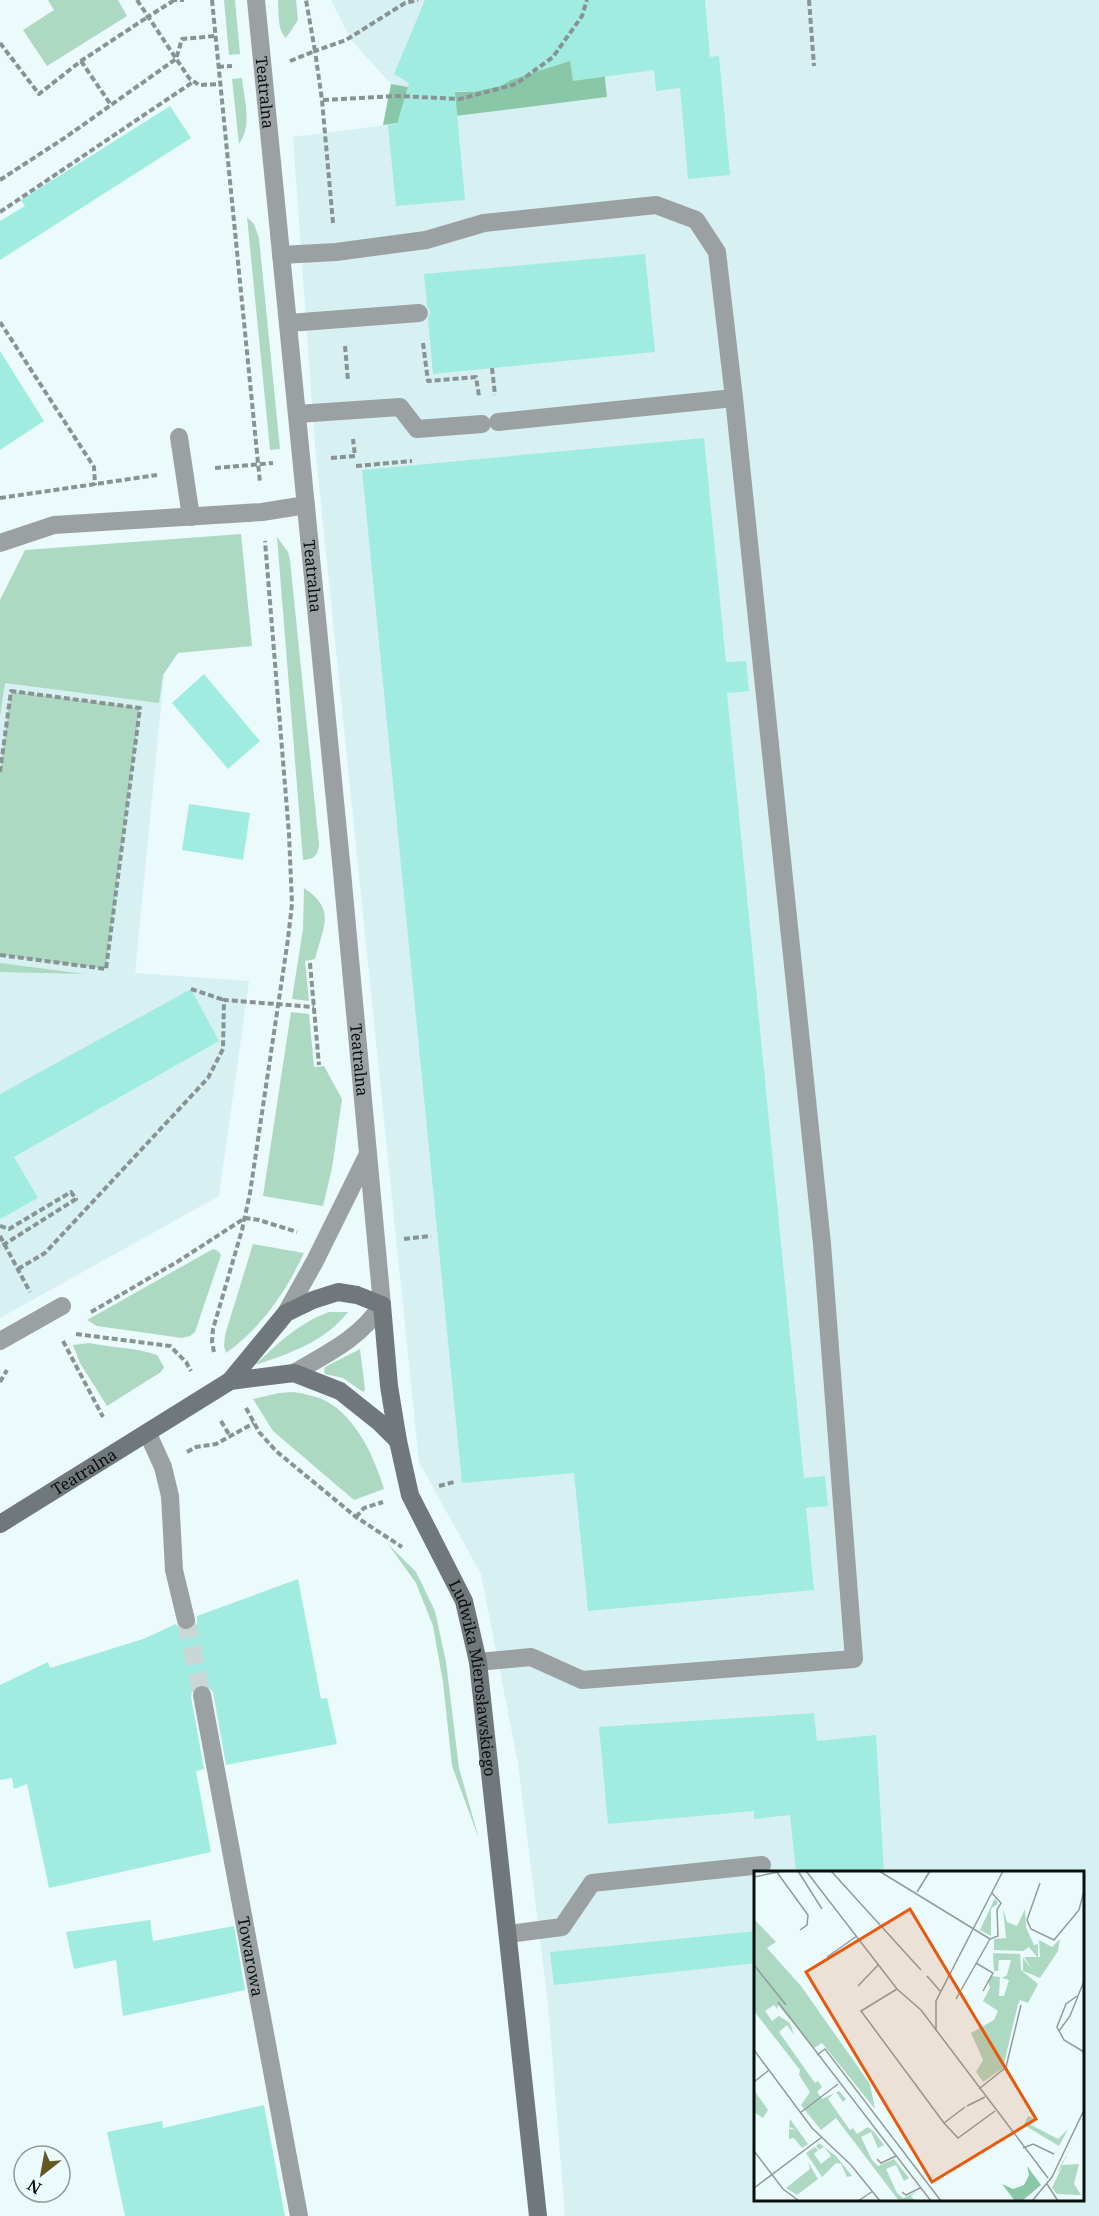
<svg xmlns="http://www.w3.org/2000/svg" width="1099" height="2216" viewBox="0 0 1099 2216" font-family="'Noto Serif',serif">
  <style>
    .built { fill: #d7f0f2; fill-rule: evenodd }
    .green { fill: #add9c3 }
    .forest { fill: #8ac7a9 }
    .building { fill: #a1ece0 }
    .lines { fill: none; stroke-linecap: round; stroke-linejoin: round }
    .street-tunnel { stroke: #c9d7d7; stroke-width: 18; stroke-dasharray: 18 9; stroke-linecap: butt }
    .path { stroke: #889393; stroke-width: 4; stroke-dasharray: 6 3; stroke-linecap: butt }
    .lane { stroke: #9ba0a3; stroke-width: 18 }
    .street { stroke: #9ba0a3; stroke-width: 18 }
    .secondary { stroke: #70787b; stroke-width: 18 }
    .path-bridge { stroke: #889393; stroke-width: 4; stroke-dasharray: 6 3; stroke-linecap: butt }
    .labels { text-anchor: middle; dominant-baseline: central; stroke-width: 6; stroke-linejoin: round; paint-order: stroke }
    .street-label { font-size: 16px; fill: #090e0e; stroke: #ebfafb }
    .inset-road { fill: none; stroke: #919c9c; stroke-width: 1.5 }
    .view { fill: #e8590c; fill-opacity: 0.15; stroke: #e8590c; stroke-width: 3 }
    .inset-edge { fill: none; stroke: #090e0e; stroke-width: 3 }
  </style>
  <rect width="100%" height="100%" fill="#ebfafb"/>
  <!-- built -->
  <g class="built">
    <path d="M331,0H580L497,85L466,92L431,91L391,84L351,40Z"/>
    <path d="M597,0H1099V2216H565L548,2003L518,1763L481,1574L419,1462L315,445L293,137L607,97ZM756,1872H1082V2200H756Z"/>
    <path d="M0,654L164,675L135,973L249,981L219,1196L0,1318Z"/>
  </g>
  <!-- green -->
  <g class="green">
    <path d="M48,0H118L127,16L47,66L23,30L54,10Z"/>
    <path d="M224,0H235L240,54L229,55Z"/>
    <path d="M278,0H296L298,20L286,38C277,30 279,12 278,0Z"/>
    <path d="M242,78C244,100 253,125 239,144L232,79Z"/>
    <path d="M247,217L254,224L259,238L280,449L270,450Z"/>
    <path d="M241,534L252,646L178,653L163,675L159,703L5,683L0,716V600L25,550Z"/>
    <path d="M277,537L288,552L290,560L319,845C318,856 314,859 303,860Z"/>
    <path d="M11,691L140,708L106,969L0,955V772Z"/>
    <path d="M304,888C337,910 323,927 315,959L305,961L309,1001L292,999L303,929Z"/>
    <path d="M0,963L85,974L0,972Z"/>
    <path d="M291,1012L309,1014L314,1067L324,1066L342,1099L332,1168L323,1206L263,1196Z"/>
    <path d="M253,1244L304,1253C286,1292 261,1328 226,1353L224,1346L225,1335Z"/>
    <path d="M213,1249L218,1251L221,1255L195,1332L190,1336L182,1338L97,1326L87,1320Z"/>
    <path d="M329,1312H348C324,1342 291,1353 255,1365C278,1343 299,1323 329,1312Z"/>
    <path d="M89,1343C111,1348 136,1347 157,1355L164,1367L161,1372L107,1406L80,1363L73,1345Z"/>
    <path d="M360,1349L365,1390L363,1392L343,1378L325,1374L324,1370L325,1367Z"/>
    <path d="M294,1392C305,1394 316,1396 326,1401C357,1418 374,1457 384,1489L354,1500L273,1431L253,1399L279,1393Z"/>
    <path d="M388,1544L416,1572L435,1611L446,1662L459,1768L479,1839L452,1766L443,1682L433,1626L416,1583Z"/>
  </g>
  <!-- forest -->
  <path class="forest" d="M597,0L607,97L383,125L391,84L431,91L466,92L497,85Z"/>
  <!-- building -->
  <g class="building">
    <path d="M425,0H705L710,57L719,56L730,175L688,179L680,88L656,91L654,70L573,81L570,61L511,80L501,86L474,92L455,91L465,200L396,206L388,125L397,124L409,83L394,74Z"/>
    <path d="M170,106L191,138L0,260V221L25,206L21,200Z"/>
    <path d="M645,254L655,352L433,374L428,319L430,312L427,306L424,274Z"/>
    <path d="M0,351L44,421L0,450Z"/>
    <path d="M704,438L726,662L746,661L749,691L727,693L804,1478L825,1476L828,1506L806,1508L814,1590L588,1611L574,1473L462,1483L362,470Z"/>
    <path d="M204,674L260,741L228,769L172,703Z"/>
    <path d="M189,804L250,813L243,860L182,850Z"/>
    <path d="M191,989L219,1041L14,1157L38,1198L0,1219V1094Z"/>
    <path d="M298,1579L321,1699L327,1698L337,1744L226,1765L213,1692L205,1684L195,1686L192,1691L191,1697L204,1769L196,1771L211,1852L49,1888L27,1784L14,1789L12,1778L0,1780V1685L48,1662L50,1668L143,1639L176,1624L182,1631H189L197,1624V1616Z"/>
    <path d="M814,1713L817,1741L876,1735L884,1872H796L790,1815L754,1819V1811L608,1824L599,1727Z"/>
    <path d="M150,1920L153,1941L234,1926L245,1990L123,2016L116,1960L74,1969L66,1932Z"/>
    <path d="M756,1931V1963L554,1985L550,1952Z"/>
    <path d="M264,2105L285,2216H125L107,2132L162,2121L163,2128Z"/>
  </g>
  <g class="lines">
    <!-- street-tunnel -->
    <path class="street-tunnel" d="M186,1620L202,1695"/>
    <!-- path -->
    <g class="path">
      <path d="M137,0L189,78L199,85L220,84"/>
      <path d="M171,0H184"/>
      <path d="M212,0L260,483"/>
      <path d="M809,0L814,66"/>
      <path d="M0,43L39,94L81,61L146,18"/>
      <path d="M81,61L111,105L176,59L182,39L215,36"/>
      <path d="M290,61L315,51L306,0"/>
      <path d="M218,67L232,66"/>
      <path d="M323,100L397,96L460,99L516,84L553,57L582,16L587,0"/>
      <path d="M0,180L66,137L111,105"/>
      <path d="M0,212L193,82"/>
      <path d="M333,223L322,100L315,51L346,40L405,3L418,0"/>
      <path d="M0,322L94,467L95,485"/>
      <path d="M423,343L428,381L476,377L479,396"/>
      <path d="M345,346L348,381"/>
      <path d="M492,368L495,395"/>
      <path d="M331,458L355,456L353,439"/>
      <path d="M356,466L412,461"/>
      <path d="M215,468L273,463"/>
      <path d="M0,498L157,475"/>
      <path d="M0,772L11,691L140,708L106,969L0,955"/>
      <path d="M310,963L319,1065"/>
      <path d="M191,989L224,1000"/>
      <path d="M0,1226L9,1229L71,1192L76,1199L0,1247"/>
      <path d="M0,1236L30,1292"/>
      <path d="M404,1239L431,1236"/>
      <path d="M18,1269L45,1253L208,1078L223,1049L224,1000L314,1007"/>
      <path d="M91,1312L177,1262L245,1218L259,1220L297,1232"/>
      <path d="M76,1334L170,1346L186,1362L191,1371"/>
      <path d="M63,1341L103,1417"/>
      <path d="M214,1352L212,1342L213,1329L242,1230L250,1193L288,939L292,904L289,834L265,541"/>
      <path d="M0,1382L7,1370"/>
      <path d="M246,1408L259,1432L276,1451L356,1517L402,1547"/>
      <path d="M221,1421L230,1436"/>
      <path d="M187,1452L196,1447L216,1444L254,1423"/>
      <path d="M439,1486L454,1482"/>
      <path d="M356,1517L364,1508L383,1502"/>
    </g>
    <!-- lane -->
    <g class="lane">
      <path d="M281,255L336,252L426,240L484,223L656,205L696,220L717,252L734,398L498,422"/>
      <path d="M289,323L419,313"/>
      <path d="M297,414L400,407L417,429L482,424"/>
      <path d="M179,437L191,517"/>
      <path d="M0,1341L62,1306"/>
      <path d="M478,1662L531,1657L582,1680L854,1659L822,1244L734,398"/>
      <path d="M508,1934L562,1927L592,1883L762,1865"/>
    </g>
    <!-- street -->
    <g class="street">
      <path id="s1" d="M256,0L342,872L382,1305C359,1339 328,1353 294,1373"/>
      <path d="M0,543L54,525L262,512L306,505"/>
      <path d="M286,1313L315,1261L368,1154"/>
      <path d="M148,1434L163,1467L170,1496L174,1570L186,1620"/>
      <path id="s2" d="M202,1695L299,2216"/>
    </g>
    <!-- secondary -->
    <g class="secondary">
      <path d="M230,1381L294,1373L340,1391L379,1422L398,1441"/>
      <path id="s3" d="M0,1524L230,1381L286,1313L313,1300L338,1292L357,1295L382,1305L389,1386L398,1441L410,1495L464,1601L478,1662L538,2216"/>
    </g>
    <!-- path-bridge -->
    <path class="path-bridge" d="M146,18L173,1"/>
  </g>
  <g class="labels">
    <!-- street labels -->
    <g class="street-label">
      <text stroke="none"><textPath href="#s1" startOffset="93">Teatralna</textPath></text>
      <text stroke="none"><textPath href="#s1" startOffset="579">Teatralna</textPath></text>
      <text stroke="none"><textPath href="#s1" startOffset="1065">Teatralna</textPath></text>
      <text stroke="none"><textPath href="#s3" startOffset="99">Teatralna</textPath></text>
      <text stroke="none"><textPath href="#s3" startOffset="850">Ludwika Mierosławskiego</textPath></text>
      <text stroke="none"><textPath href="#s2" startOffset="266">Towarowa</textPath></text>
    </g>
  </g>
  <!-- overview -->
  <g transform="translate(754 1871)">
    <rect width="330" height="330" fill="#ebfafb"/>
    <path d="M241,27L244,32L237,38V65L226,59ZM249,38L253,51L263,55L271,38L272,56L280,74L284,73V87L275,76L269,80L240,79V68L252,67ZM0,48L22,71L13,77L47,115L116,213L121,238L68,172L60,177L24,134L23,138L20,134L11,140L18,150L25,145L36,152L40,164L33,154L25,161L61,212L64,210L68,216L63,221L68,228L85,220L92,228L89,231L82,221L74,228L96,259L99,257L103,263L114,256L120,261L130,274L124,277L117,261L107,266L118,289L124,295L140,288L155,307L150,310L142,294L132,298L143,322L149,327L165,320L157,325L161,330H145L82,247L67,259L47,234L56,221L45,204L46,199L0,140ZM306,68L304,80L286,107L269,100V87L278,98L270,86H286L285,69L298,76ZM239,82L266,83L267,99L284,113L274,132L266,129L264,133L249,197L229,211L222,201L229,189L217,162L240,149L244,140L229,130L236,117L234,110L238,105L246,106L245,125H250L255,109L248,107L253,104L257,89H245L244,100H240ZM0,219L14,239L9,247L0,241ZM274,245L279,247L277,254L304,268L314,258L305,275L270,254ZM36,248L54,273L48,277L40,267L35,268V258L43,259L35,256ZM65,272L82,285L98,305L93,306L87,293L82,292L68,306L52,282L61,276L64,279L60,283L67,293L77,285L70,276L65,279L62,275ZM315,280L308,294L325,293L320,313L327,324L303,323L298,317L308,295L302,303ZM54,291L64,308L43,324L32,317L56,298Z" fill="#add9c3"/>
    <path d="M273,295L287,314L268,330H261L248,313L259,318L270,314L275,304Z" fill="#8ac7a9"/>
    <path class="inset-road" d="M22,0L54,44L53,54L46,59M44,0L68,38M52,0L143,118L167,139L294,307M77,0L167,99M125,0L236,68M0,6L29,0M286,12L273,49L277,58L300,69L325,39L330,20M163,21L176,0M73,86L103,65M222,92L239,102L229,120M0,94L32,134M173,105L187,121M104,115L124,94M143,118L107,140L190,252M323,125L312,133L303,156L310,169L330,181M202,128L236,68L244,65L243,39L247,32L238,22M24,131L177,330M182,160V130L249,0M305,160L316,145L330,110M0,179L58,257L97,294L126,330M63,184L71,178L187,330M0,211L15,199M225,218L252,196L267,134M213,235L231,226M211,236L190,252L204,267L241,240M46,242L84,213M269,277L279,273L300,283M0,280L29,318L45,330M123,288L127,292L142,285M293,313L304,330M0,317L68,266M148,321L152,324L166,317M104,330L119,320M278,330L298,306L330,239"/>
    <path class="view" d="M156,38L282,248L178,311L52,101Z"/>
    <rect width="330" height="330" class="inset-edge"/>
  </g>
  <!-- north arrow -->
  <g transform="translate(42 2174) rotate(211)"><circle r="28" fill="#ebfafb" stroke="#919c9c" stroke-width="1.5"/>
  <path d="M0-4.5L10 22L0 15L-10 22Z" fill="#625925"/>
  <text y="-9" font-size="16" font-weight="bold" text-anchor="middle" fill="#090e0e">N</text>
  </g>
</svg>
